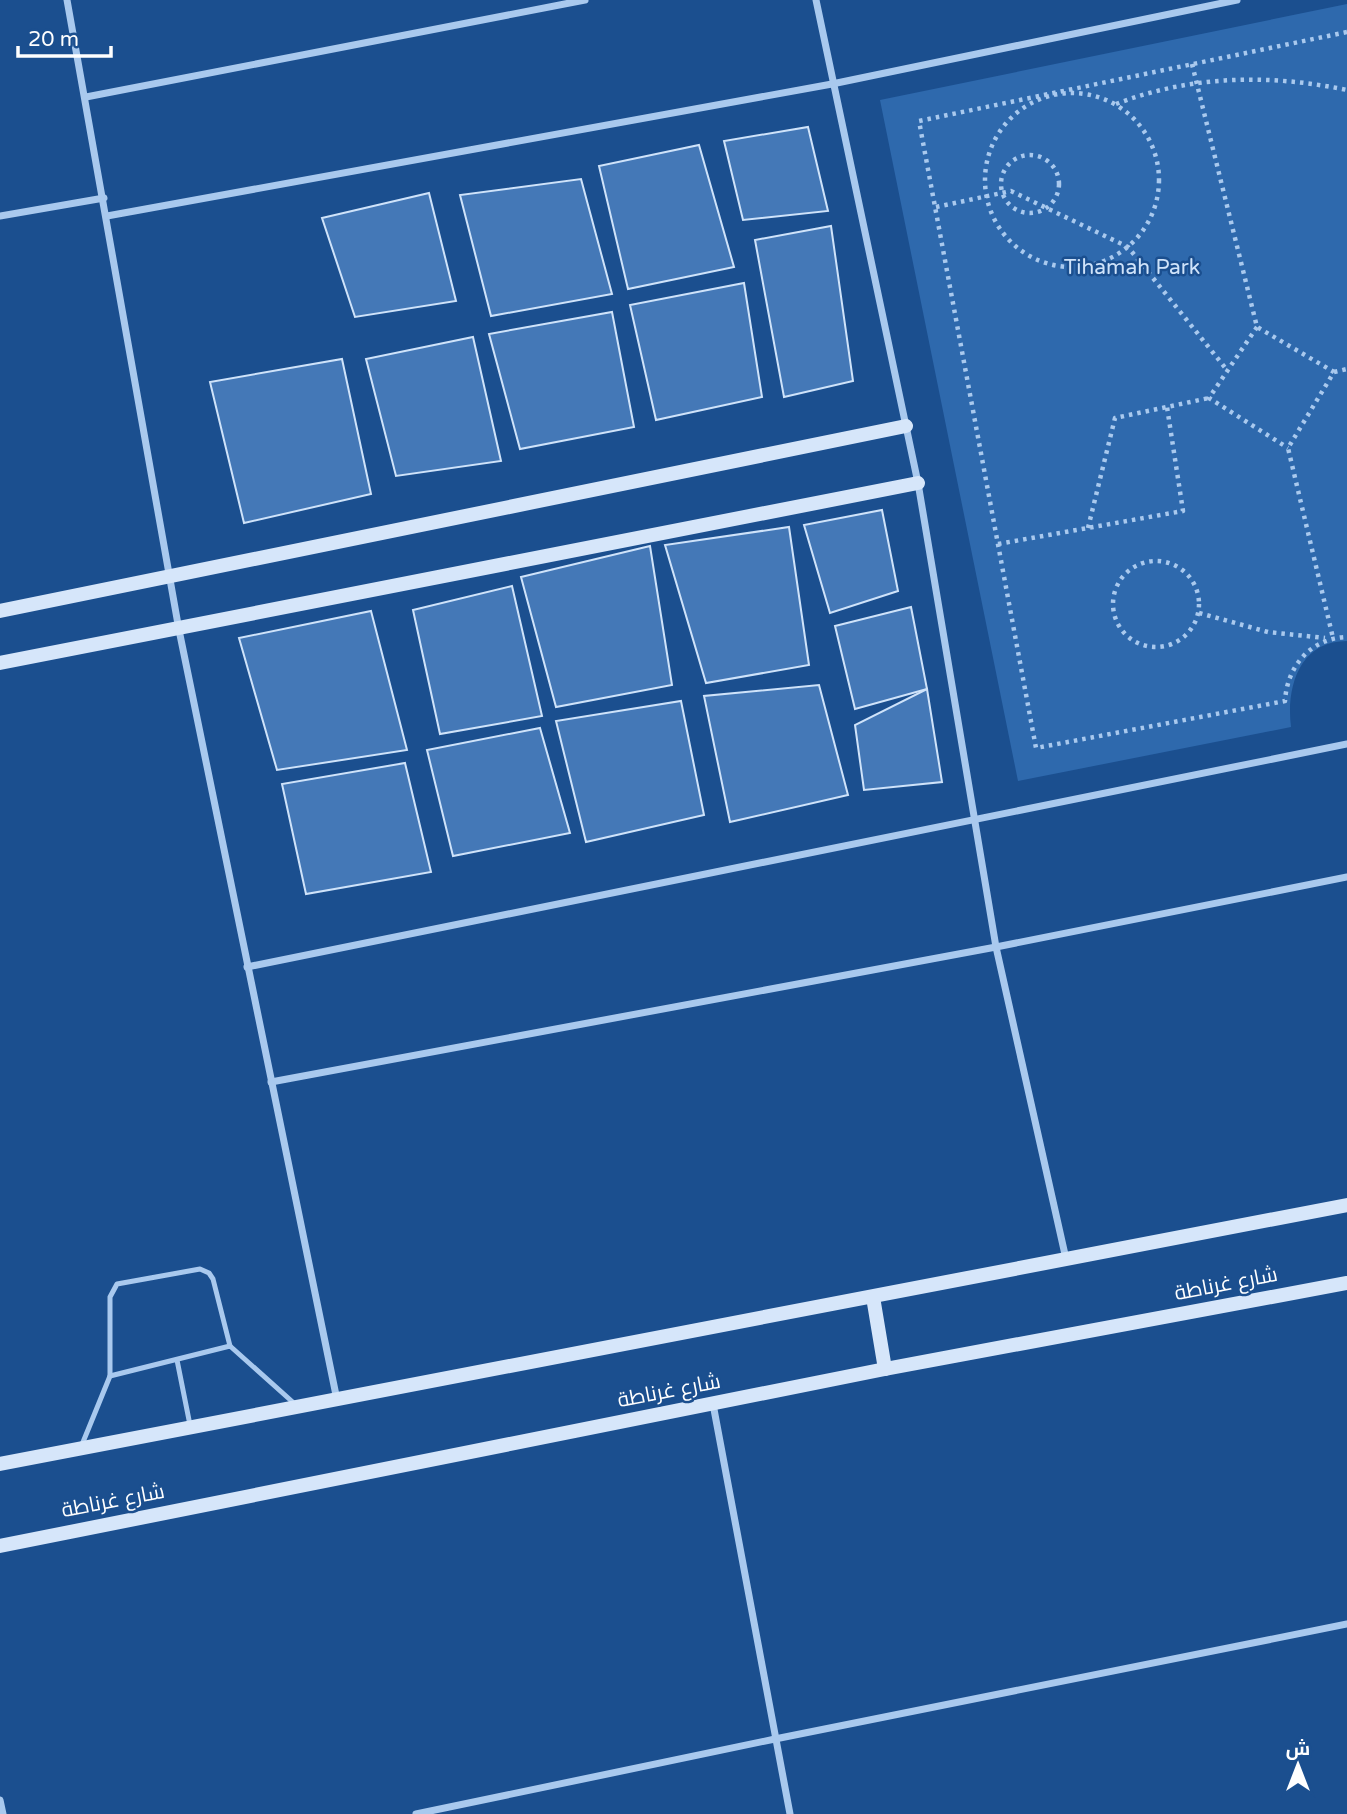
<svg xmlns="http://www.w3.org/2000/svg" width="1347" height="1814" viewBox="0 0 1347 1814" font-family="'Varela Round',Cairo,sans-serif">
  <style>
    .green { fill: #2e69ad }
    .building { fill: #4478b7; stroke: #cfe3fa; stroke-width: 2 }
    .lines { fill: none; stroke-linecap: round; stroke-linejoin: round }
    .path { stroke: #a9c9ee; stroke-width: 4.5; stroke-dasharray: 3.5 5; stroke-linecap: butt }
    .lane { stroke: #a9c9ee; stroke-width: 5 }
    .street { stroke: #a9c9ee; stroke-width: 7 }
    .secondary { stroke: #d6e6fa; stroke-width: 14 }
    .labels { text-anchor: middle; dominant-baseline: central; stroke-width: 5; stroke-linejoin: round; paint-order: stroke }
    .park-label { font-size: 21px; fill: #cfe3fa; stroke: #1b4f8f }
    .street-label { font-size: 21px; fill: #fff; stroke: #1b4f8f }
  </style>
  <rect width="100%" height="100%" fill="#1b4f8f"/>
  <!-- green -->
  <path class="green" d="M1347,4V641C1299,641 1286,688 1291,727L1018,781L880,100Z"/>
  <!-- building -->
  <g class="building">
    <path d="M808,127L828,211L743,220L724,141Z"/>
    <path d="M699,145L734,267L628,289L599,166Z"/>
    <path d="M581,179L612,294L491,316L460,195Z"/>
    <path d="M429,193L456,301L355,317L322,218Z"/>
    <path d="M831,226L853,381L784,397L755,240Z"/>
    <path d="M744,283L762,397L656,420L630,305Z"/>
    <path d="M612,312L634,427L520,449L489,334Z"/>
    <path d="M473,337L501,461L396,476L366,359Z"/>
    <path d="M342,359L371,494L244,523L210,382Z"/>
    <path d="M882,510L898,591L830,613L804,525Z"/>
    <path d="M789,527L809,665L706,683L665,545Z"/>
    <path d="M650,546L672,685L556,707L521,577Z"/>
    <path d="M512,586L542,716L440,734L413,610Z"/>
    <path d="M911,607L927,689L855,709L835,626Z"/>
    <path d="M371,611L407,750L277,770L239,638Z"/>
    <path d="M819,685L848,795L730,822L704,696Z"/>
    <path d="M927,689L942,782L864,790L855,725Z"/>
    <path d="M681,701L704,815L586,842L556,721Z"/>
    <path d="M540,728L570,833L453,856L427,750Z"/>
    <path d="M405,763L431,872L306,894L282,784Z"/>
  </g>
  <g class="lines">
    <!-- path -->
    <g class="path">
      <path d="M1347,32L919,121L1036,748L1285,701C1287,666 1311,638 1347,637"/>
      <path d="M1192,64L1257,327L1334,372L1288,448L1333,638"/>
      <circle cx="1072" cy="180" r="87"/>
      <path d="M1116,104C1191,75 1270,74 1347,90"/>
      <circle cx="1030" cy="184" r="29"/>
      <path d="M936,207L1011,191L1128,247L1227,370"/>
      <path d="M1257,327L1209,398L1288,448"/>
      <path d="M1334,372L1347,369"/>
      <path d="M1088,528L1115,418L1209,398"/>
      <path d="M998,544L1183,511L1167,407"/>
      <circle cx="1156" cy="604" r="43"/>
      <path d="M1199,613L1268,632L1325,638"/>
    </g>
    <!-- lane -->
    <g class="lane">
      <path d="M177,1360L190,1425"/>
      <path d="M110,1376V1297L117,1284L200,1269L209,1273L213,1279L230,1346"/>
      <path d="M81,1447L110,1376L230,1346L296,1405"/>
    </g>
    <!-- street -->
    <g class="street">
      <path d="M67,0L179,630L337,1400"/>
      <path d="M816,0L918,483L996,947L1066,1259"/>
      <path d="M86,97L585,0"/>
      <path d="M0,216L104,198"/>
      <path d="M107,216L832,84L1237,0"/>
      <path d="M247,967L1347,744"/>
      <path d="M271,1082L996,947L1347,877"/>
      <path d="M713,1404L790,1814"/>
      <path d="M0,1800L3,1814"/>
      <path d="M416,1814L775,1739L1347,1624"/>
    </g>
    <!-- secondary -->
    <g class="secondary">
      <path d="M0,611L906,426"/>
      <path d="M0,663L918,483"/>
      <path d="M873,1297L885,1369"/>
      <path d="M0,1464L1347,1205"/>
      <path d="M0,1546L885,1369L1347,1283"/>
    </g>
  </g>
  <g class="labels">
    <!-- park labels -->
    <g class="park-label">
      <text x="1132" y="267">Tihamah Park</text>
    </g>
    <!-- street labels -->
    <g class="street-label">
      <text transform="translate(1226 1284) rotate(-11)">شارع غرناطة</text>
      <text transform="translate(669 1391) rotate(-11)">شارع غرناطة</text>
      <text transform="translate(113 1501) rotate(-11)">شارع غرناطة</text>
    </g>
  </g>
  <!-- north arrow -->
  <g transform="translate(1298 1765)" stroke="#1b4f8f" stroke-width="5" paint-order="stroke">
  <path d="M0-5L12 26L0 18L-12 26Z" fill="#ffffff"/>
  <text y="-10" font-size="19" font-weight="bold" text-anchor="middle" fill="#ffffff">ش</text>
  </g>
  <!-- scale -->
  <path d="M18 46v10h93v-10" fill="none" stroke="#ffffff" stroke-width="3.5"/>
  <text x="28" y="46" font-size="21" fill="#ffffff" stroke="#1b4f8f" stroke-width="5" paint-order="stroke">20 m</text>
</svg>
